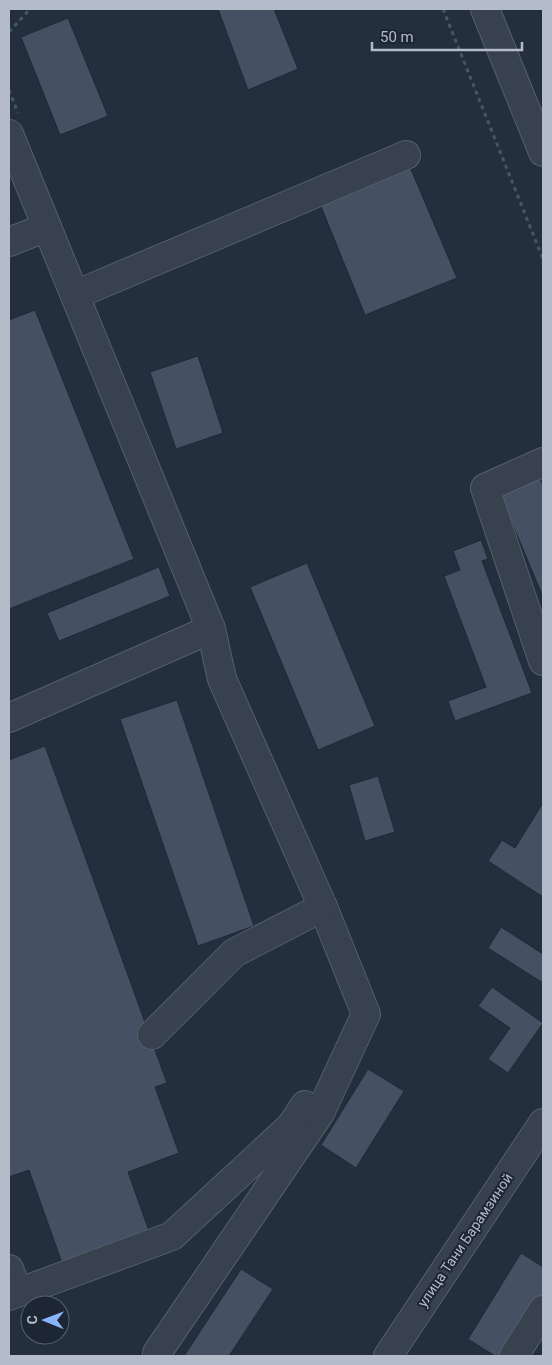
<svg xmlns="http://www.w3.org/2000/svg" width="552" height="1365" viewBox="0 0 552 1365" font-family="Roboto,sans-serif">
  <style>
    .building { fill: #455162; stroke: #1f2835 }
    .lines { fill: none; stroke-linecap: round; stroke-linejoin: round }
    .minor-casing { stroke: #565f6c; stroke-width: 30 }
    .path { stroke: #44595c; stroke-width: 3; stroke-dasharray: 4 4; stroke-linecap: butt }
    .minor { stroke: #38414e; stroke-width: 28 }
    .labels { text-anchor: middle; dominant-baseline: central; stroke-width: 4; stroke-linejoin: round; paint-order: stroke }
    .street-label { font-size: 14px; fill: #b4bcc9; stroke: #1d2633 }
  </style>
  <rect width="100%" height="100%" fill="#242f3e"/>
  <!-- building -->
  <g class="building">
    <path d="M218,9H274L298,69L248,90Z"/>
    <path d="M68,18L108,116L60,135L21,37Z"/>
    <path d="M410,167L457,278L365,315L320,204Z"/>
    <path d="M35,310L134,559L9,609V320Z"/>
    <path d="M198,356L223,433L176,449L150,372Z"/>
    <path d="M539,475L543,486V597L499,492Z"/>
    <path d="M481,540L488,559L482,561L532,693L455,721L448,701L486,687L444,576L460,570L453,551Z"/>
    <path d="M307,563L375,726L318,750L250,587Z"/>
    <path d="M159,567L170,596L59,641L47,613Z"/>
    <path d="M177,700L254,926L198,946L120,719Z"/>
    <path d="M45,746L167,1083L155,1087L179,1153L128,1172L149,1231L62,1263L29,1170L9,1177V760Z"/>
    <path d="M378,776L395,832L365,841L349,785Z"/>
    <path d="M543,803V897L488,861L502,840L515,848Z"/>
    <path d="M501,927L543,954V983L488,948Z"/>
    <path d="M492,987L543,1023L508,1073L488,1059L510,1028L478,1006Z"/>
    <path d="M368,1069L404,1091L356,1168L321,1145Z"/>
    <path d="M521,1253L543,1267V1300L538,1297L513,1337L510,1356H495L468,1339Z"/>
    <path d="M241,1269L273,1289L229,1356H184Z"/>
  </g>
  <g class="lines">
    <!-- minor casing -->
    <g class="minor-casing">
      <g id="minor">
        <path d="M485,9L543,152"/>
        <path d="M9,134L211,629L222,679L323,907L366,1014L320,1113L157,1353"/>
        <path d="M9,242L47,227"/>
        <path d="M75,295L406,155"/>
        <path d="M543,462L485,488L543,661"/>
        <path d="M9,718L211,629"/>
        <path d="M152,1035L234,953L323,907"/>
        <path d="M9,1269L18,1292"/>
        <path d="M9,1296L172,1236L291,1126L305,1105"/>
        <path d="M388,1356L543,1123"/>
        <path d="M514,1356L543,1310"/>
      </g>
    </g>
    <!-- path -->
    <g class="path">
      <path d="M443,9L543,259"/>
      <path d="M9,32L30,9"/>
      <path d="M9,90L18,113"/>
    </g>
    <!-- minor -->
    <use href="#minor" class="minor"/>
  </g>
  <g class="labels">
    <!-- street labels -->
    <g class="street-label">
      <text transform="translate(465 1240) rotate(-56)">улица Тани Барамзиной</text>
    </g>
  </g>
  <!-- border -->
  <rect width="552" height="1365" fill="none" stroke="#b4bcc9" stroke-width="20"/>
  <!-- north arrow -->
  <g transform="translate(45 1320) rotate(271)"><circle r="24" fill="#1d2633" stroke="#59626f"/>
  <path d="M0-4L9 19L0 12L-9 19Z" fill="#8ab4f8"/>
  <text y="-8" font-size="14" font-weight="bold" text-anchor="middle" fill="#b4bcc9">С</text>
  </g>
  <!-- scale -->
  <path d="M372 42v8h150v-8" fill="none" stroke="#b4bcc9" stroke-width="2.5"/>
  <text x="380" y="42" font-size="15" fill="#b4bcc9" stroke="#1d2633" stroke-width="4" paint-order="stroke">50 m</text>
</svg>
